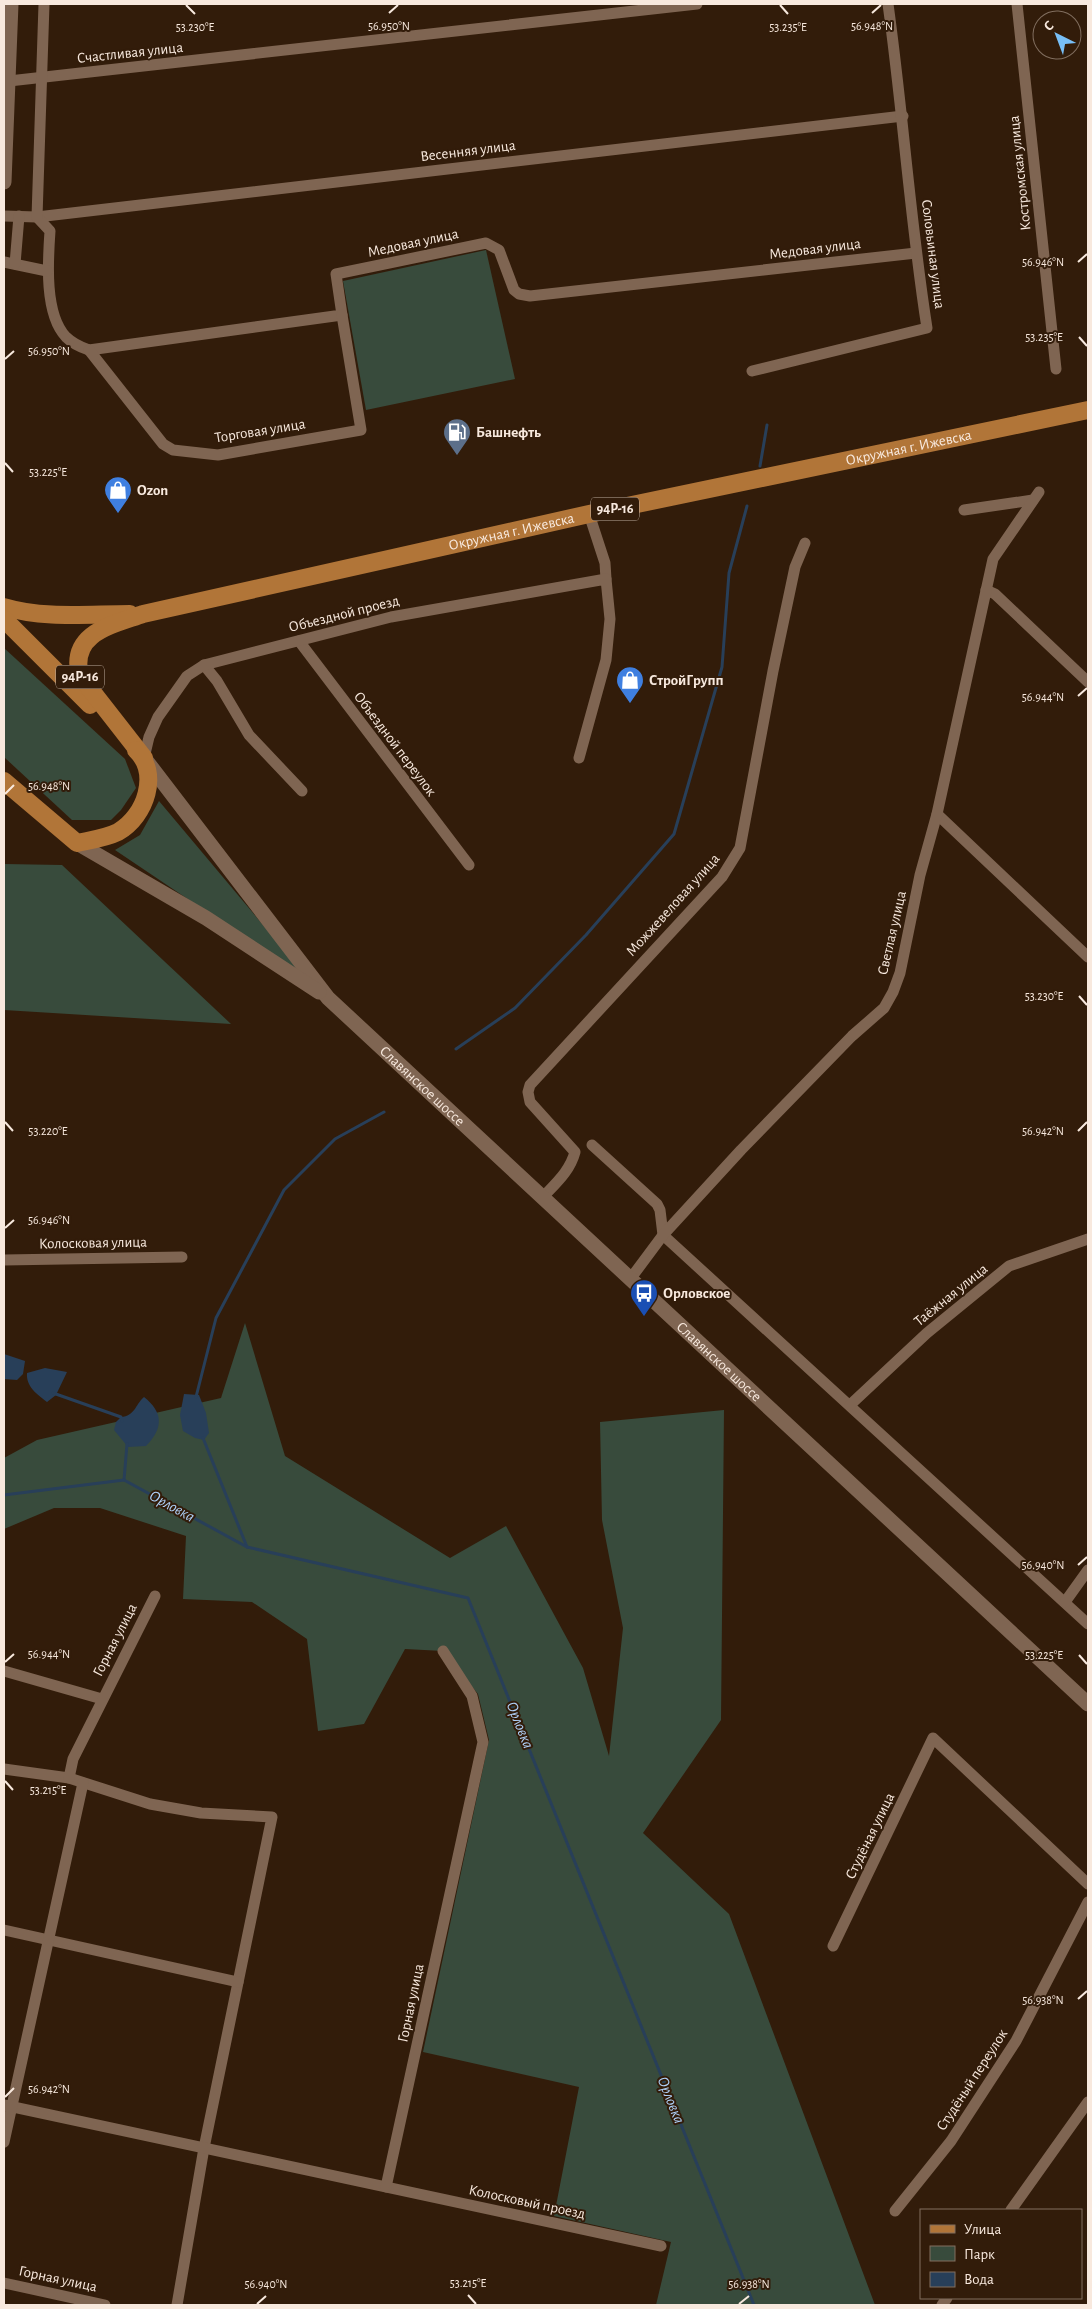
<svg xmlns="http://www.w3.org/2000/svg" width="1092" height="2309" viewBox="0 0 1092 2309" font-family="'Alegreya Sans',sans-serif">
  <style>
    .green { fill: #384b3c }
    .water { fill: #283f59 }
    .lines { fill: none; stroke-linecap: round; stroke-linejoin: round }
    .stream { stroke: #283f59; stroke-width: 3 }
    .street { stroke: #7f6552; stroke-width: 11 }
    .secondary { stroke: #7f6552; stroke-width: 15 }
    .primary { stroke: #b17538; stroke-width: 18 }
    .ticks { fill: none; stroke: #f8e9de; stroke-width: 2 }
    .labels { text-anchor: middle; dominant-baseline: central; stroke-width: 4; stroke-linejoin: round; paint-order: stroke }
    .shield { fill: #321c0a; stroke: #bdac9e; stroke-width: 1 }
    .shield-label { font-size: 14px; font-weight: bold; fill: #f8e9de }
    .street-label { font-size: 15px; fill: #f8e9de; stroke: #321c0a }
    .poi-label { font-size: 15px; font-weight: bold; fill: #f8e9de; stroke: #321c0a; text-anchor: start }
    .water-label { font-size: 16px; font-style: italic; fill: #afd1f9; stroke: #321c0a }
    .ticks-label { font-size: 12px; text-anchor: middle; fill: #f8e9de; stroke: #321c0a; stroke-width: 4; stroke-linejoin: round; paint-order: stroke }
  </style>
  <rect width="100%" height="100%" fill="#321c0a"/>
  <!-- green -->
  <g class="green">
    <path d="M486,250L515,379L366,410L343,281Z"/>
    <path d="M4,648L125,759L136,788L121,810L111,820H72L4,757Z"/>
    <path d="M159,801L311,982L115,850L140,835Z"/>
    <path d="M4,864L62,865L231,1024L4,1010Z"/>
    <path d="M245,1323L285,1456L450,1558L506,1526L583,1668L609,1756L623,1628L602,1520L600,1422L724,1410L721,1720L643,1833L729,1914L875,2305H656L671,2242L554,2216L579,2087L423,2052L489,1740L478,1694L443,1651L405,1649L364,1724L318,1731L307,1639L252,1602L183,1599L186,1536L100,1508H54L4,1529V1458L37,1440L221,1398Z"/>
  </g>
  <!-- water -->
  <g class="water">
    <path d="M4,1354L25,1361L23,1374L17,1380L4,1379Z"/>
    <path d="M45,1368L67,1372L56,1395L47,1402C37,1394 26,1387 27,1373Z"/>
    <path d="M184,1394L199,1395L206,1413L209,1433L204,1440L195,1438L183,1431L180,1415Z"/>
    <path d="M144,1397C163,1412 164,1428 146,1446L128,1447L114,1430L116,1422L121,1417C135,1416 135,1405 144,1397Z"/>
  </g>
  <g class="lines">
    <!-- stream -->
    <g class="stream">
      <path d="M760,466L767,425"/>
      <path d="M456,1049L515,1008L586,935L674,834L722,667L729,573L747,506"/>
      <path d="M53,1393L121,1417L122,1421"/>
      <path d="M196,1397L216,1318L284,1190L335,1139L384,1112"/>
      <path d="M203,1438L247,1547"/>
      <path d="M124,1480L127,1444"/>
      <path d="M4,1495L124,1480L247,1547L468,1598L754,2305"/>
    </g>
    <!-- street -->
    <g class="street">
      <path d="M1017,4L1056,369"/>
      <path d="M9,81L697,4"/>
      <path d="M4,216L37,217L903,116"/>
      <path d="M37,217L50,231C48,260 44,314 66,337C73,344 80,347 89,350L342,315L336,274L486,243L499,250L514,290L519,294L530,296L916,253"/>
      <path d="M37,217L44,4"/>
      <path d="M4,262L47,271"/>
      <path d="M15,264L19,216"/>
      <path d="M89,350L163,444L173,450L218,455L361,430L342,315"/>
      <path d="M752,371L927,328C910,220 903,112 888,4"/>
      <path d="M964,510L1033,500"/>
      <path d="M589,514L605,563L606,579"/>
      <path d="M986,590L995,594L1088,682"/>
      <path d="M299,641L469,865"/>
      <path d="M204,665L217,681L249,735L302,791"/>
      <path d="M144,758L149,737L158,717L187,676L204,665L391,617L606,579L610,619L606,660L579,758"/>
      <path d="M937,814L1088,957"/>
      <path d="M592,1145L657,1204L660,1210L663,1235L1088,1624"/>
      <path d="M543,1197C556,1183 570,1171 575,1152L530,1102L528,1092L530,1085L722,877L740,848L773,671L795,567L805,543"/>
      <path d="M4,1260L182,1257"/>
      <path d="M631,1278L663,1235L741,1150L852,1036L884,1008L893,992L900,973L920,875L937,814L993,559L1039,492"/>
      <path d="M850,1405L927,1333L1009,1266L1088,1239"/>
      <path d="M1065,1602L1088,1570"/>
      <path d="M4,1671L102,1699"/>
      <path d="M4,1769L69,1778L150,1804L201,1813L272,1817L204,2148L177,2305"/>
      <path d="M69,1778L73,1759L155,1596"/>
      <path d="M4,1930L238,1982"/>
      <path d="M833,1946L933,1738L1088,1884"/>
      <path d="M4,2105L661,2246"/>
      <path d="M4,2142L83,1783"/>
      <path d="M386,2187L483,1742L472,1696L443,1651"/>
      <path d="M1011,2210L1088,2102"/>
      <path d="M895,2211L951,2141L1016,2041L1088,1902"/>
      <path d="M4,2283L105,2305"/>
      <path d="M942,2305L947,2298"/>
    </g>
    <!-- secondary -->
    <g class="secondary">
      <path d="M4,182L11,4"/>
      <path id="s1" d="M145,759L328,998L1088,1704"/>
      <path d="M77,843L206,918L319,992"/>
    </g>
    <!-- primary -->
    <g class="primary">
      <path d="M4,607C44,619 88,614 130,614"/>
      <path d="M4,619L90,705"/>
      <path id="s2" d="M144,758L80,676C69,633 112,625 143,614L589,514L1088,410"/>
      <path d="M4,781L77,843C91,840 106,838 118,832C146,816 160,773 136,750"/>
    </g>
  </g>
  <!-- ticks -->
  <path class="ticks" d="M186,5L195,14M780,5L788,14M389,13L398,5M872,13L881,5M1078,262L1087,254M1079,337L1087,346M5,359L14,351M5,463L13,472M1078,696L1087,688M5,794L14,785M1079,996L1087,1005M5,1122L13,1131M1078,1131L1087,1122M5,1228L14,1220M1078,1565L1087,1557M1079,1655L1087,1664M5,1662L14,1654M5,1781L13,1790M1078,1999L1087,1991M5,2097L14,2088M468,2295L476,2304M257,2304L266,2296M739,2304L749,2296"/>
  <!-- icons -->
  <defs>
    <g id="fuel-pin" transform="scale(1.4375)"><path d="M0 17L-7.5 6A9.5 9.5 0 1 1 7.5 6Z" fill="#5c6f8a" stroke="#321c0a"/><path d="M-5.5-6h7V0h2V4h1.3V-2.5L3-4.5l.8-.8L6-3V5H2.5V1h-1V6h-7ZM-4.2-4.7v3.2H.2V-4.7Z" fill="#fff"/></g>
    <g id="shop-pin" transform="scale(1.4375)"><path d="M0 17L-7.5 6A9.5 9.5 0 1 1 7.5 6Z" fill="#3f7fe0" stroke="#321c0a"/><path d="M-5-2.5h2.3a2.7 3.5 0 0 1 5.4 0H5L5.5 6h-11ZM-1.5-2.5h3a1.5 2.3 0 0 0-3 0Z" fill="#fff"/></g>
    <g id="bus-pin" transform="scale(1.4375)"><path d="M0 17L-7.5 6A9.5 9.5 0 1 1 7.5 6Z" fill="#1a4fb4" stroke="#321c0a"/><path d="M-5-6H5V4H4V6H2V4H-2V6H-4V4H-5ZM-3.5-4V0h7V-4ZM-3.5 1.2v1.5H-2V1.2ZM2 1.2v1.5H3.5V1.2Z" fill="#fff"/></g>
  </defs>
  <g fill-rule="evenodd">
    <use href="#fuel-pin" x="457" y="432"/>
    <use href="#shop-pin" x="118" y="490"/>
    <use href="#shop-pin" x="630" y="680"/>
    <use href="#bus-pin" x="644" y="1293"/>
  </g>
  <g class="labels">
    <!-- shield labels -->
    <g class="shield">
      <rect x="591" y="497.5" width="48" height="23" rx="4"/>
      <rect x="56" y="665.5" width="48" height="23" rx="4"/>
    </g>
    <g class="shield-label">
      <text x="615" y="509">94Р-16</text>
      <text x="80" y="677">94Р-16</text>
    </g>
    <!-- street labels -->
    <g class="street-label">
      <text transform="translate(130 53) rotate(-6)">Счастливая улица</text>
      <text transform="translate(468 151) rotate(-7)">Весенняя улица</text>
      <text transform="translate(1020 173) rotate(-96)">Костромская улица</text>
      <text transform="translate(413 243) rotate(-12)">Медовая улица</text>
      <text transform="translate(815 249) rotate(-7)">Медовая улица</text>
      <text transform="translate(933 254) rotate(83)">Соловьиная улица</text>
      <text transform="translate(260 431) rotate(-9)">Торговая улица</text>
      <text stroke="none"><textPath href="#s2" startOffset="988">Окружная г. Ижевска</textPath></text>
      <text stroke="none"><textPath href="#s2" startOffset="582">Окружная г. Ижевска</textPath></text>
      <text transform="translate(344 614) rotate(-14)">Объездной проезд</text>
      <text transform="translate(395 744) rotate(53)">Объездной переулок</text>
      <text transform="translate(673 905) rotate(-48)">Можжевеловая улица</text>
      <text transform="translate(892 933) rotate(-77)">Светлая улица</text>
      <text stroke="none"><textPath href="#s1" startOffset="430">Славянское шоссе</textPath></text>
      <text transform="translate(93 1243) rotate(-1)">Колосковая улица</text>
      <text transform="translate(951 1295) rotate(-39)">Таёжная улица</text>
      <text stroke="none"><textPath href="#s1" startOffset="835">Славянское шоссе</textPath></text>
      <text transform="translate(115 1640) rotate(-63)">Горная улица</text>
      <text transform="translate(870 1836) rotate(-64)">Студёная улица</text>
      <text transform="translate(411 2003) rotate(-78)">Горная улица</text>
      <text transform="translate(972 2080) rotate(-57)">Студёный переулок</text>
      <text transform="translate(527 2202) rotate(12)">Колосковый проезд</text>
      <text transform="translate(58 2279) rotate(12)">Горная улица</text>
    </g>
    <!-- poi labels -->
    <g class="poi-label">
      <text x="476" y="432">Башнефть</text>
      <text x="137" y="490">Ozon</text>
      <text x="649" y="680">СтройГрупп</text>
      <text x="663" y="1293">Орловское</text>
    </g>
    <!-- water labels -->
    <g class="water-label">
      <text transform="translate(172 1506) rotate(29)">Орловка</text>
      <text transform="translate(520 1725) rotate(68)">Орловка</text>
      <text transform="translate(671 2100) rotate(68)">Орловка</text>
    </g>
  </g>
  <g class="ticks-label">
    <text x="389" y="30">56.950°N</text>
    <text x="872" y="30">56.948°N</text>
    <text x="195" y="31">53.230°E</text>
    <text x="788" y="31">53.235°E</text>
    <text x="1043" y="266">56.946°N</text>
    <text x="1044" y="341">53.235°E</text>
    <text x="49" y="355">56.950°N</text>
    <text x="48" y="476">53.225°E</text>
    <text x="1043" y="701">56.944°N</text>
    <text x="49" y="790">56.948°N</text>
    <text x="1044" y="1000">53.230°E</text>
    <text x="1043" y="1135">56.942°N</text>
    <text x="48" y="1135">53.220°E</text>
    <text x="49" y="1224">56.946°N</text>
    <text x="1043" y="1569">56.940°N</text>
    <text x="49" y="1658">56.944°N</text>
    <text x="1044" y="1659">53.225°E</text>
    <text x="48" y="1794">53.215°E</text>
    <text x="1043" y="2004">56.938°N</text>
    <text x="49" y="2093">56.942°N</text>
    <text x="468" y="2287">53.215°E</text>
    <text x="266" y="2288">56.940°N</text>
    <text x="749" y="2288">56.938°N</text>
  </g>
  <!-- border -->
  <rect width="1092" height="2309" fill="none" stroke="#f8e9de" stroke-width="10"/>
  <!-- legend -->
  <rect x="920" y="2209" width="162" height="90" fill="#321c0a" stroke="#816e5f"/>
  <rect x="930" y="2225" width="25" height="8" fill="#b17538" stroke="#816e5f"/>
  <text x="964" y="2234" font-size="15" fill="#f8e9de">Улица</text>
  <rect x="930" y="2246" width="25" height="15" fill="#384b3c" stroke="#816e5f"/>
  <text x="964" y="2259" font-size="15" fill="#f8e9de">Парк</text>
  <rect x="930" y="2272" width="25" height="15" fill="#283f59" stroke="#816e5f"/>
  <text x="964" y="2284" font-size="15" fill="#f8e9de">Вода</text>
  <!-- north arrow -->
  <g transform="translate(1057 35) rotate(318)"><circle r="24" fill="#321c0a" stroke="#816e5f"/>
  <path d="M0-4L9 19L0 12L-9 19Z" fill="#78bff7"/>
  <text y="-8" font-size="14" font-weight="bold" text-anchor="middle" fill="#f8e9de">С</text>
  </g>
</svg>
